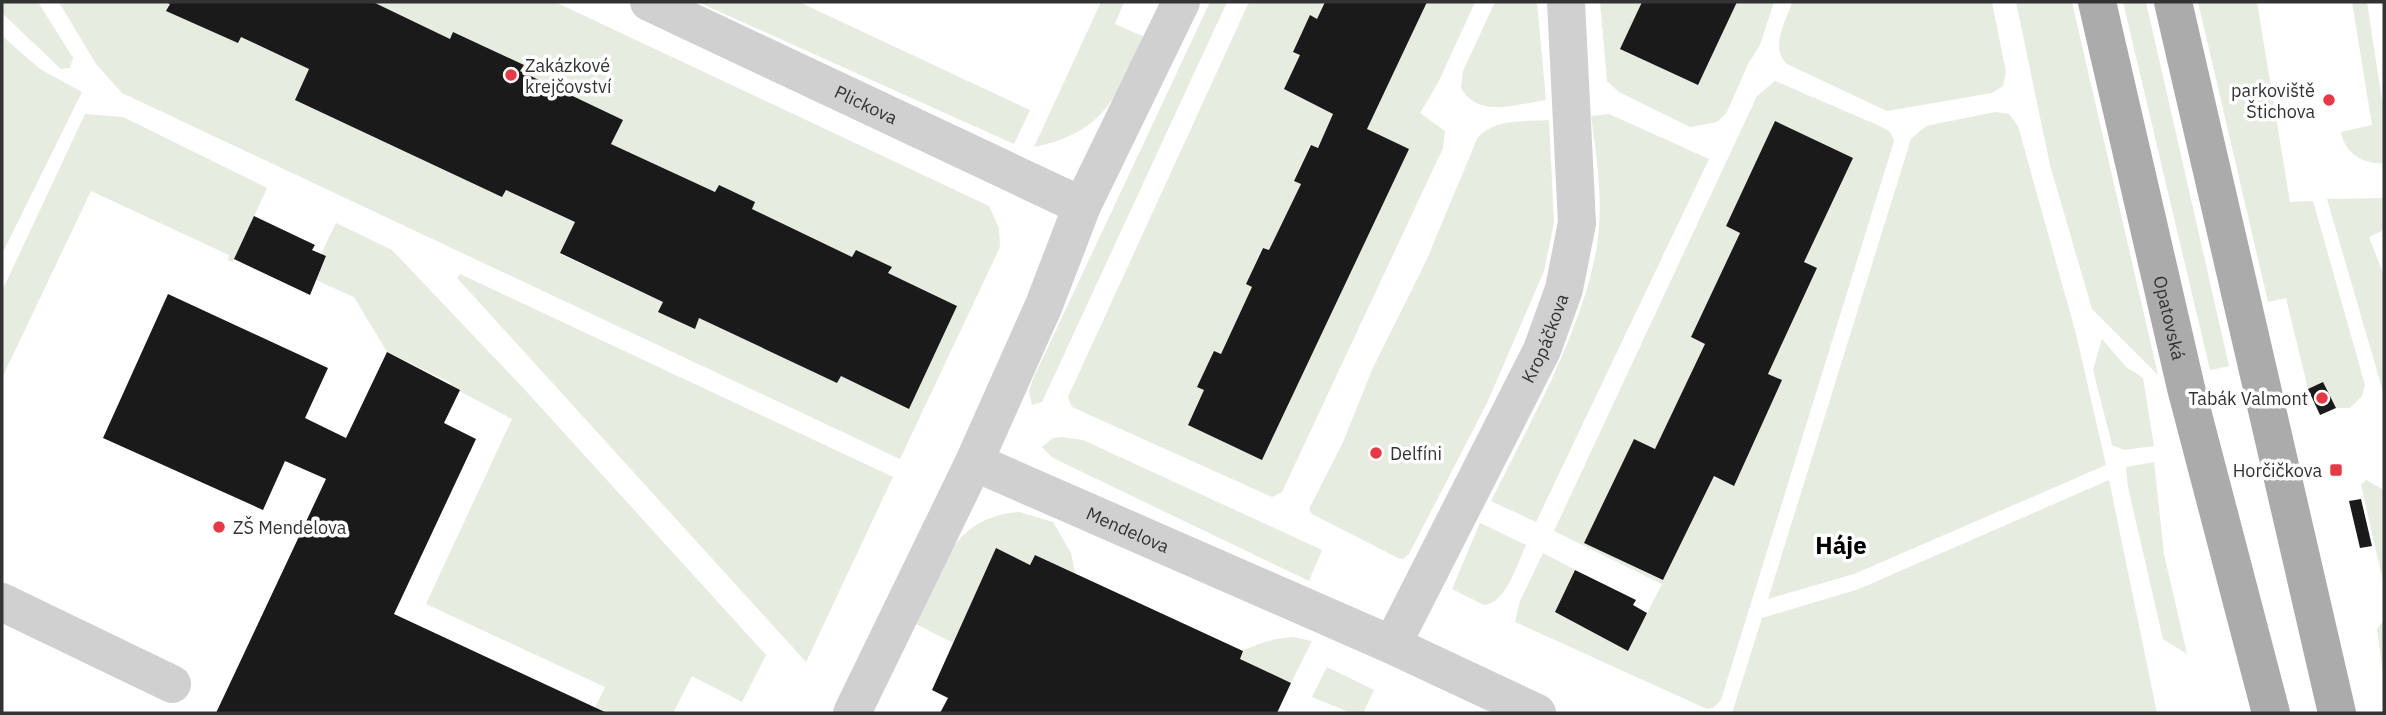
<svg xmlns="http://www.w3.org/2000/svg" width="2386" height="715" viewBox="0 0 2386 715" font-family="'IBM Plex Sans',sans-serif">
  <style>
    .green { fill: #e6ecdf; fill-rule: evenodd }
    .building { fill: #1a1a1a }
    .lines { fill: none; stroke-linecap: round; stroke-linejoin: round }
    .minor { stroke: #d0d0d0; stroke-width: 38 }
    .major { stroke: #ababab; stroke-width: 38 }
    .poi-dot { fill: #e63946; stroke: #fff; stroke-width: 2.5 }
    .labels { text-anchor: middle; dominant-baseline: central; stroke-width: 7; stroke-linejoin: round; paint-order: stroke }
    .poi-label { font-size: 18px; fill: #333; stroke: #fff; text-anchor: start }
    .street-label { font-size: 18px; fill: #333; stroke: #fff }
    .district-label { font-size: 24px; font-weight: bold; fill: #000; stroke: #fff }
  </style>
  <rect width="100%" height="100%" fill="#fff"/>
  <!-- green -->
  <g class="green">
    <path d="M2,2H38L73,58L70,68L61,69L2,13Z"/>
    <path d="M59,2H166L238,43L241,37L309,69L502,197L506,190L575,222L560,254L663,302L659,312L694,329L699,318L837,383L841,376L909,409L957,306L888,273L891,267L857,250L852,257L752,209L719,185L715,192L611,144L622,120L520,71L523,65L453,32L450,39L373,2H555L989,206L999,228L1000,247L900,459L122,93L96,64Z"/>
    <path d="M698,2H799L1030,110L1014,144Z"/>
    <path d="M1101,2H1124L1115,24L1145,37C1115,97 1106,132 1034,147Z"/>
    <path d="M1210,2H1227L1042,402L1032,405L1029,391L1033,379Z"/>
    <path d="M1249,2H1325L1284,89L1333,114L1318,148L1310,145L1294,180L1301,184L1269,250L1262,248L1246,284L1252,287L1221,354L1214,352L1197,387L1204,390L1188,424L1262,459L1408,149L1367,129L1427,2H1475L1438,83L1420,113L1445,131L1443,148L1282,492L1272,497L1072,407L1068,397Z"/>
    <path d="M1495,2H1537L1546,100C1517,104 1479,119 1461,88L1463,71Z"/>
    <path d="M1600,2H1642L1621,49L1698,85L1737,2H1774L1760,45L1748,64L1727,112L1717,122L1690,127L1619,92L1607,81Z"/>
    <path d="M1792,2H1992L2006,72L2003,86L1992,93L1887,111L1787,64C1769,48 1786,22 1792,2Z"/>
    <path d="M2016,2H2072L2158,375L2092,309L2050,165Z"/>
    <path d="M2123,2H2146L2229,366L2210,370Z"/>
    <path d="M2198,2H2257L2290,202L2313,201L2365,385L2362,396L2350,408H2336L2323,382L2308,389L2286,298L2268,302Z"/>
    <path d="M2352,2H2367L2384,113V163C2364,165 2344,153 2341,132L2372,125Z"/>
    <path d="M2,36L40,69L82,92L2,254Z"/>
    <path d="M1775,81L1882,127L1890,132L1894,141L1721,700L1713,708L1707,709L1515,622L1520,601L1543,553L1575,570L1555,612L1628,650L1662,584L1554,531L1757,96ZM1775,122L1852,158L1804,262L1817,269L1768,374L1781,380L1733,486L1714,476L1663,580L1584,543L1634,439L1655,449L1705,344L1691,337L1740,233L1726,225Z"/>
    <path d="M1995,112L2009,114L2018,126L2076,334L2106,465L1854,574L1768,599L1911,139L1926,126Z"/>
    <path d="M85,114L123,117L267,188L233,262L228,260L229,255L91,191L2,378V291Z"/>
    <path d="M1609,114L1709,159L1536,522L1491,501C1530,422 1592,315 1599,228C1602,191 1596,152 1591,116Z"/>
    <path d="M1549,120L1554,223L1544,271L1487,403L1409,554L1403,559L1398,558L1312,514L1309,509L1343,442L1372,370L1427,259L1477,139C1493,118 1524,122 1549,120Z"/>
    <path d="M2384,198V230L2369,237L2384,276V395L2327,199Z"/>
    <path d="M336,223L392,250L525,390L766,655L742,702L692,676L673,713H607L595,708L605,687L426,604L512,419L450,386L451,383L387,352L354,297L316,280L326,257L321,254Z"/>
    <path d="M460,274L893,477L806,662L457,278Z"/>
    <path d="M2102,339L2126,367L2143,378L2154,446L2124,450L2112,445L2093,370Z"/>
    <path d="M1062,437L1083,440L1322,550L1309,581L1053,458L1042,447L1053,438Z"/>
    <path d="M2154,462L2164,554L2187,654L2163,639L2128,487L2126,467Z"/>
    <path d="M2109,480L2157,713H1732L1762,618L1859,589Z"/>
    <path d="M2366,480L2384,490V586L2361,485Z"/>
    <path d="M1019,512L1053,522L1071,553L1075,573L1035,555L1030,565L996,549L953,643L914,623C940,571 952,517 1019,512Z"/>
    <path d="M1480,523L1526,545C1517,563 1507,603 1484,605L1452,589Z"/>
    <path d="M2384,620V680L2377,629Z"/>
    <path d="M1293,637L1312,641L1291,683L1240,659L1243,651C1259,643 1275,638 1293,637Z"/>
    <path d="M1327,667L1374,690L1363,713H1351L1312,697Z"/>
  </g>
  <!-- building -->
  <g class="building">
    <path d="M166,2H373L450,39L453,32L524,65L520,71L623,120L611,144L715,192L719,185L755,202L752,209L852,257L856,250L892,267L888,273L957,306L909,409L841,376L837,383L699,318L695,329L658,312L663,302L560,253L575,222L506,190L502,197L295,100L309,69L241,37L238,43L166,11L170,4Z"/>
    <path d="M1325,2H1427L1367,129L1409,149L1262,460L1188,425L1204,390L1197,387L1214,351L1221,354L1252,287L1246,284L1263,248L1269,250L1301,184L1294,181L1311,145L1318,148L1333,114L1284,89L1300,55L1293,52L1310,15L1317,19Z"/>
    <path d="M1642,2H1737L1698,85L1620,49Z"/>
    <path d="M1775,121L1853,158L1804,262L1817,268L1768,374L1782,380L1734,486L1714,476L1663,580L1584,543L1634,439L1655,449L1705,344L1691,337L1740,233L1726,226Z"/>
    <path d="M254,216L315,245L312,250L326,256L310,295L234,259Z"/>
    <path d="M168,294L328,368L305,418L346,438L387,352L460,390L444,423L476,439L394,614L607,713H216L326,479L285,461L263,510L103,438Z"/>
    <path d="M2323,382L2336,408L2320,415L2308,389Z"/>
    <path d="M2361,499L2372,546L2360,548L2349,501Z"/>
    <path d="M996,548L1030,565L1035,555L1243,651L1240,659L1291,683L1277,713H940L948,698L932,690Z"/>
    <path d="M1575,570L1636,600L1633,605L1647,613L1628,651L1555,612Z"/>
  </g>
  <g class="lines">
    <!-- minor -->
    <g class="minor">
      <path id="s1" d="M649,2L1082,206"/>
      <path id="s2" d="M974,462L1392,645L1537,713"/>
      <path d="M2,602L172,684"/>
      <path id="s3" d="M1392,645L1542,350L1564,289L1577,223L1566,2"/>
      <path d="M852,713L974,462L1044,305L1082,206L1181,2"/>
    </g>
    <!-- major -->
    <g class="major">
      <path id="s4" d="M2097,2L2186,388L2271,713"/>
      <path d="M2173,2L2337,713"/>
    </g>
  </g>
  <!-- markers -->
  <g class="poi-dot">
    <circle cx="511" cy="75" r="7"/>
    <circle cx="2329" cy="100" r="7"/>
    <circle cx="2322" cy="398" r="7"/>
    <circle cx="1376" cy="453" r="7"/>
    <rect x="2329" y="463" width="14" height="14" rx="3.5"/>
    <circle cx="219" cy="527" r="7"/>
  </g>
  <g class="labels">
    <!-- poi labels -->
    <g class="poi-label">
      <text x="525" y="65">Zakázkové<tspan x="525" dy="21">krejčovství</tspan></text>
      <text x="2315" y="90" text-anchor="end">parkoviště<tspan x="2315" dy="21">Štichova</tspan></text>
      <text x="2308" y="398" text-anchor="end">Tabák Valmont</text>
      <text x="1390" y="453">Delfíni</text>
      <text x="2322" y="470" text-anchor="end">Horčičkova</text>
      <text x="233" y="527">ZŠ Mendelova</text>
    </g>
    <!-- street labels -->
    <g class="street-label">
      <text stroke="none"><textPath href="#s1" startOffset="240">Plickova</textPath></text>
      <text stroke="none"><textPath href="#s4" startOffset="324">Opatovská</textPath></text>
      <text stroke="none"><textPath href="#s3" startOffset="343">Kropáčkova</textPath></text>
      <text stroke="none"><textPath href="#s2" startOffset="168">Mendelova</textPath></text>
    </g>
    <!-- district labels -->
    <g class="district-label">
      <text x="1841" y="545">Háje</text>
    </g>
  </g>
  <!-- border -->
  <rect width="2386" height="715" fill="none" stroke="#333333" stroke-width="7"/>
</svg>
